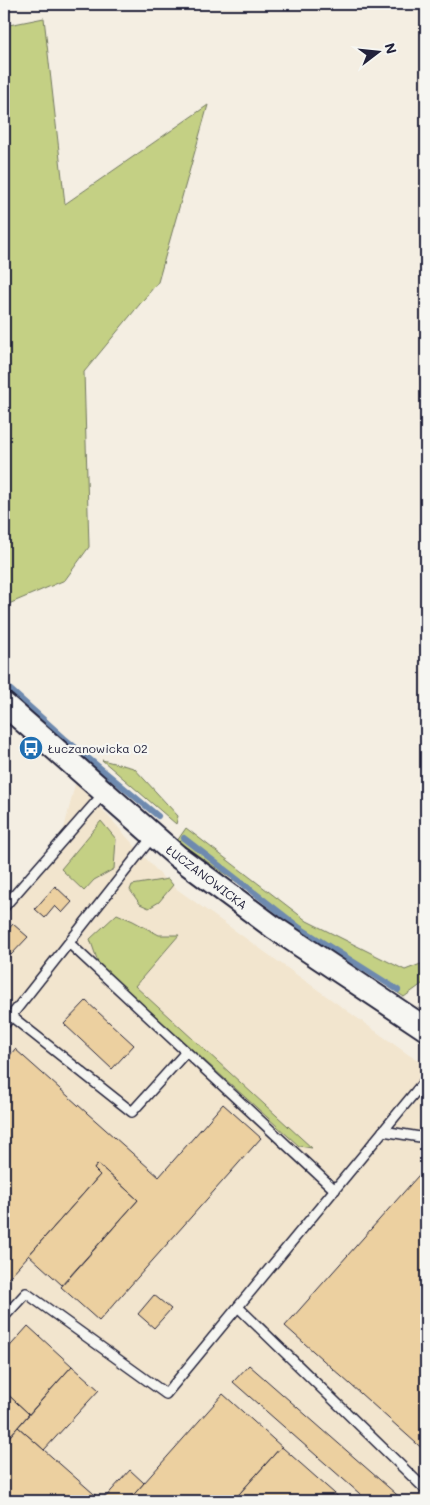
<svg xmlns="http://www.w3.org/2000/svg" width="430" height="1505" viewBox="0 0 430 1505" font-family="Mali,sans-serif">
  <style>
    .built { fill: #f2e5ce }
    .green { fill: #c4d084; stroke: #737960 }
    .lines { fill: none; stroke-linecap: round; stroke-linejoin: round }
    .stream { stroke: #6e8aaf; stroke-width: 6 }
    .building { fill: #ecd0a0; stroke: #22223b }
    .service-casing { stroke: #22223b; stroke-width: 12 }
    .tertiary-casing { stroke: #22223b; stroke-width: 26 }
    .service { stroke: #f6f6f2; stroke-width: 9 }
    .tertiary { stroke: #f6f6f2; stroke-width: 22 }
    .labels { text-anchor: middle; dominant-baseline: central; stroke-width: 4.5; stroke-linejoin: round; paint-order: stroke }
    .poi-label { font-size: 12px; fill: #22223b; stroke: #f6f6f2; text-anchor: start }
    .street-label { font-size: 12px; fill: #22223b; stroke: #f6f6f2 }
  </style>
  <rect width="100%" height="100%" fill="#f4eee2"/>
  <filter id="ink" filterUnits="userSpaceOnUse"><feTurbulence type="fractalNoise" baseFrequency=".02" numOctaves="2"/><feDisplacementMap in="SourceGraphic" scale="10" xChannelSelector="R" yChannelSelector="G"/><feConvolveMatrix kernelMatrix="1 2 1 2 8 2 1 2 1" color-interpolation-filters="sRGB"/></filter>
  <g filter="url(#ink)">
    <!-- built -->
    <path class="built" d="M76,780L167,882L409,1055L426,1064V1501H4V902L63,833Z"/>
    <!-- green -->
    <g class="green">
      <path d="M44,18L65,204L208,105L158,282L84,372L89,547L65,580L4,606V26Z"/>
      <path d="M102,760L134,768L178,816L176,824Z"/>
      <path d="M101,821L116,839L114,869L94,880L84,891L61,869Z"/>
      <path d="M186,828L307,921L405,970L426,962V981L404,997L177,841Z"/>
      <path d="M168,879L173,885L159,902L149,908L140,904L130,890L132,885Z"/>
      <path d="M117,914L133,921L159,935H179L135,986L312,1148L299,1146L99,965L90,939Z"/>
    </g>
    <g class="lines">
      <!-- stream -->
      <g class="stream">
        <path d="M4,684L64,738L158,816"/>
        <path d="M184,838L300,928L398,990"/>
      </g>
    </g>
    <!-- building -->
    <g class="building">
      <path d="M55,886L72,902L62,913L55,906L45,918L35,909Z"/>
      <path d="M13,924L28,937L11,955L4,948V934Z"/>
      <path d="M4,950L10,956L4,963Z"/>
      <path d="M86,1001L134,1045L112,1069L64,1024Z"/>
      <path d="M15,1049L159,1177L223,1104L261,1138L99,1321L61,1287L138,1200L98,1164L94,1169L100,1175L4,1283V1063Z"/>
      <path d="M98,1164L138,1200L62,1285L29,1255L100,1175L94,1169Z"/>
      <path d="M426,1167V1452L285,1326Z"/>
      <path d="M154,1295L171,1309L154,1328L138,1314Z"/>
      <path d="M28,1326L72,1366L29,1414L4,1391V1353Z"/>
      <path d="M249,1365L404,1501H368L233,1382Z"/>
      <path d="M72,1366L99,1390L44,1450L18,1427Z"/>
      <path d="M4,1391L29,1414L4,1443Z"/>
      <path d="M223,1394L283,1448V1449L281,1447L233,1501H128Z"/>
      <path d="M18,1427L44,1450L102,1501H4V1443Z"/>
      <path d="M281,1447L283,1448L343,1501H233Z"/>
      <path d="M130,1470L144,1483L128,1501H102Z"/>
    </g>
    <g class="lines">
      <!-- service casing -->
      <g class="service-casing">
        <g id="service">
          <path d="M4,907L104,793"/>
          <path d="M69,943L335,1190"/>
          <path d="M11,1016L132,1112L186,1052"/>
          <path d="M4,1025L153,836"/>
          <path d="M383,1131L426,1138"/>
          <path d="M238,1307L426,1490"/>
          <path d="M4,1317L26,1293L166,1394L426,1079"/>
        </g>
      </g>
      <!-- tertiary casing -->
      <g class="tertiary-casing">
        <path id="tertiary" d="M4,704L177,856L273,927L426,1029"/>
      </g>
      <!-- service -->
      <use href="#service" class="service"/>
      <!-- tertiary -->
      <use href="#tertiary" class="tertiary"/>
    </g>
  </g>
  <!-- icons -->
  <defs>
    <g id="bus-disc" transform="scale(1.25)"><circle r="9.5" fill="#1f6fb2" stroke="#f6f6f2"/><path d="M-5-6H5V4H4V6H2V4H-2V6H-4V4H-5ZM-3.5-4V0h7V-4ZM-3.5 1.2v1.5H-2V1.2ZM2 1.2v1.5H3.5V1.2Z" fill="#fff"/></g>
  </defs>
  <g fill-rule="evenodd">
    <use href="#bus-disc" x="31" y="748"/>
  </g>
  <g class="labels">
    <!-- poi labels -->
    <g class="poi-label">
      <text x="48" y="748">Łuczanowicka 02</text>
    </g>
    <!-- street labels -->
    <g class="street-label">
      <text transform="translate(207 877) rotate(37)">ŁUCZANOWICKA</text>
    </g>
  </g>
  <!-- margin -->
  <rect width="430" height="1505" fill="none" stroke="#f6f6f2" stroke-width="20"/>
  <rect x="10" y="10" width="410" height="1485" fill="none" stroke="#22223b" stroke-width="2" filter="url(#ink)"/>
  <!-- north arrow -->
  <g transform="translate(378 52) rotate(74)" stroke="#f6f6f2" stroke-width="4" paint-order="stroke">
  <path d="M0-4L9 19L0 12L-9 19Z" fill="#22223b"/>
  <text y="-8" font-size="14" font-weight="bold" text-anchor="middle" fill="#22223b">N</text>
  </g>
</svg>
